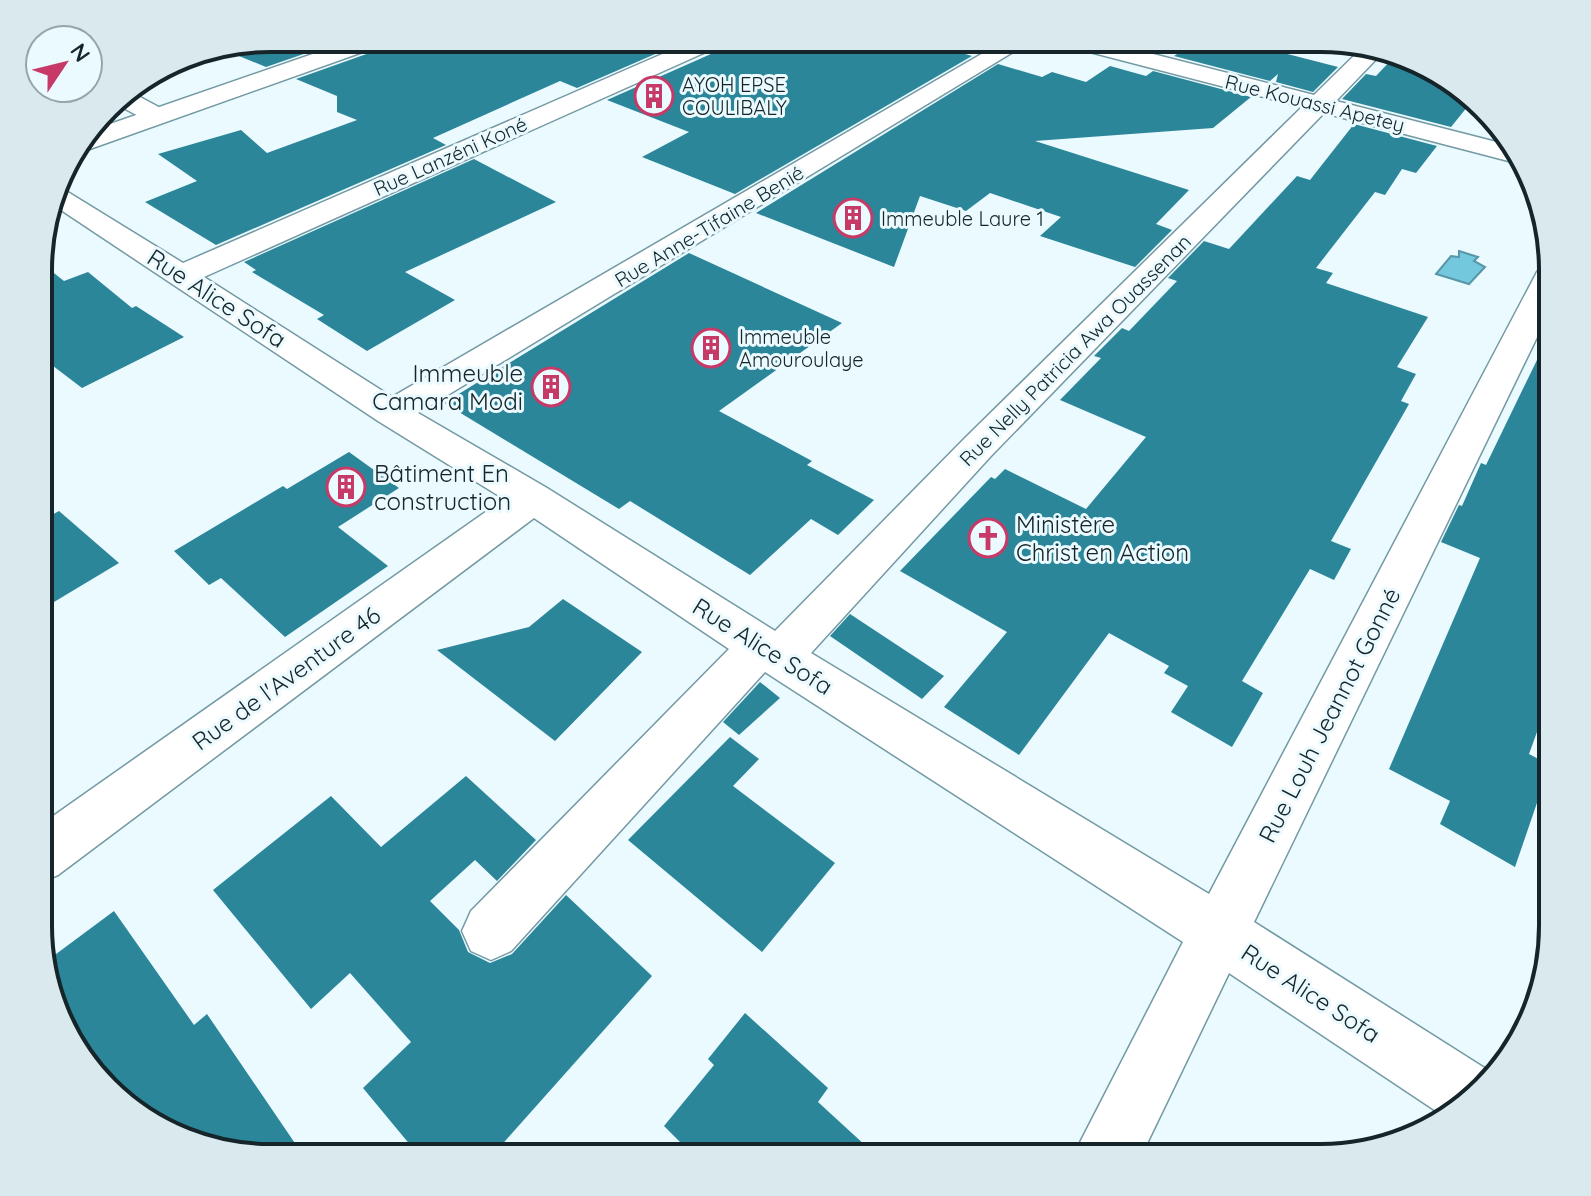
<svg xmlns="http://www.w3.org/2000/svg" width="1591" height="1196" viewBox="0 0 1591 1196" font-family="Quicksand,sans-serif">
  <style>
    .water { fill: #73c8dd; stroke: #5797a7; stroke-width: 2 }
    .building { fill: #2c869a }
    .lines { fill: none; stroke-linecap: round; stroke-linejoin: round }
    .minor-casing { stroke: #7399a3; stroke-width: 3 }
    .tertiary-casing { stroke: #7399a3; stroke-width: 3 }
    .minor { fill: #fff; fill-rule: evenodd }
    .tertiary { fill: #fff; fill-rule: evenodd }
    .labels { text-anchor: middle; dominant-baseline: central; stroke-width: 6; stroke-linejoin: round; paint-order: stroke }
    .far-poi-label { font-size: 20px; fill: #152529; stroke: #eafafe; text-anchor: start }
    .far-street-label { font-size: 20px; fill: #152529; stroke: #eafafe }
    .street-label { font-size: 24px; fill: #152529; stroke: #eafafe }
    .poi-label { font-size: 24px; fill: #152529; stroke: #eafafe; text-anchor: start }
    .rim { fill: none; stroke: #152529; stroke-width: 4 }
  </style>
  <rect width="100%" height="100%" fill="#eafafe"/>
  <!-- water -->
  <path class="water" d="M1459,251L1478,257L1474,261L1485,267L1469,284L1436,274L1451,256L1459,257Z"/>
  <!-- building -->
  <g class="building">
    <path d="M270,38H350L266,67L217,47Z"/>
    <path d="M394,38H635L669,48L577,88L560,81L433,138L446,145L216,245L145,202L197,181L158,154L241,130L267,153L357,120L337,112V96L296,79L389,46Z"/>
    <path d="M747,38H986L962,53L972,56L735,194L642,157L689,132L607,100Z"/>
    <path d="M1201,38H1226L1338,67L1313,92L1276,82L1278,74L1270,81L1174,56Z"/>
    <path d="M1395,56L1420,62L1468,92V106L1451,127L1342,99L1366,74L1376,76Z"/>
    <path d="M998,64L1042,77L1052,72L1086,82L1110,66L1146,76L1153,71L1251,97L1213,128L1035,141L1189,190L1156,224L1172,230L1135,267L1040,236L1061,217L990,193L966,211L920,196L894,267L756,213Z"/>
    <path d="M1354,124L1437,146L1416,173L1402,169L1385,195L1375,192L1316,268L1333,273L1326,283L1428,317L1397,367L1416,374L1401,401L1409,404L1331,541L1351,549L1334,580L1310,569L1242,681L1263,693L1232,747L1171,712L1188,686L1164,673L1169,666L1109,633L1019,755L944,707L1007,632L900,571L991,477L995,479L1005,469L1086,509L1146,437L1060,400L1101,358L1094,356L1122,328L1129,331L1177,281L1168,278L1204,241L1229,249L1297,176L1310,180Z"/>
    <path d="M474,159L556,202L405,272L455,300L367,351L317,319L324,315L252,272L256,270L244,262Z"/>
    <path d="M689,253L842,323L719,411L812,461L807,465L874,500L838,535L811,519L750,575L630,501L619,509L444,403Z"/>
    <path d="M40,262L64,281L88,272L132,308L136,306L184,337L82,388L40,356Z"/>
    <path d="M1553,327V688L1529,754L1550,765L1515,867L1440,824L1450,801L1389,769L1480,558L1441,542L1459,505L1462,506L1481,463L1486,465Z"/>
    <path d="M349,452L399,488L338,527L388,566L285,637L221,578L209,585L174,551L283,486L287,489Z"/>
    <path d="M59,511L119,563L39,611V522Z"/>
    <path d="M563,599L642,652L555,741L437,650L529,627Z"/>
    <path d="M850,614L944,676L922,699L830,636Z"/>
    <path d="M760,682L780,698L739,735L723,722Z"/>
    <path d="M730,737L759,759L733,786L835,863L762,952L628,840Z"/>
    <path d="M466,776L536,840L497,881L475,860L430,901L459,930L468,952L490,963L512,954L566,895L652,976L490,1158H421L363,1088L411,1042L350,973L311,1009L213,890L331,796L381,847Z"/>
    <path d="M114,911L194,1025L207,1014L305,1158H256L182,1140L118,1101L62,1029L44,963Z"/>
    <path d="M745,1013L828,1088L818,1102L879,1158H696L664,1126L714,1065L708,1059Z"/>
  </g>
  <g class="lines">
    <!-- minor casing -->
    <g class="minor-casing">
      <g id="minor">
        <path d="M699,38H729L726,43L204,277L392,397L1009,38H1036L418,413L547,488L775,631L965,438L1302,107L1055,43L1052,38H1090L1314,95L1365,45L1385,50L1336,101L1512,146L1525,163L1520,164L1324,113L991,456L811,653L1209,894L1537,272L1542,265L1551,263L1553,304L1254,922L1494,1074L1495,1079L1445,1117L1229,973L1140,1158H1072L1183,942L765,672L511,951L491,960L471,951L462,931L471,911L729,649L534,518L58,875L39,883V826L504,499L378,421L52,204L58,186L183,263Z"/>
        <path d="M127,90L166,111L169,116L166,121H148L112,102Z"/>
      </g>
    </g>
    <!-- tertiary casing -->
    <g class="tertiary-casing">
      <path id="tertiary" d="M359,38H391L388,43L87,150H72L87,132Z"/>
    </g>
    <!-- minor -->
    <use href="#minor" class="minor"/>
    <!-- tertiary -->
    <use href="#tertiary" class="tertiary"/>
  </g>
  <!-- icons -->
  <defs>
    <g id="building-ring" transform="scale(2)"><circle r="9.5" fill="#eafafe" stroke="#c73a67" stroke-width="1.5"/><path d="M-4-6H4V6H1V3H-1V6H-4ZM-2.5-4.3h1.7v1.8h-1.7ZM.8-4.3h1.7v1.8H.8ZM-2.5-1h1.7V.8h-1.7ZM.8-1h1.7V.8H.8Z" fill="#c73a67"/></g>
    <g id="church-ring" transform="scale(2)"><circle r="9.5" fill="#eafafe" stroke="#c73a67" stroke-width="1.5"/><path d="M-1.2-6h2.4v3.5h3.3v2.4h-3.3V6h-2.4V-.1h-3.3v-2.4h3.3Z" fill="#c73a67"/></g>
  </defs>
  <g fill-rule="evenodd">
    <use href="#building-ring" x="654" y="96"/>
    <use href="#building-ring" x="853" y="218"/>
    <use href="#building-ring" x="711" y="348"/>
    <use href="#building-ring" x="551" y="387"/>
    <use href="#building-ring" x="346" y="487"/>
    <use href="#church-ring" x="988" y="538"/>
  </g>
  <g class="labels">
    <!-- far-poi labels -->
    <g class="far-poi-label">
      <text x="682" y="84">AYOH EPSE<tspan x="682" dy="23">COULIBALY</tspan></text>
      <text x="881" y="218">Immeuble Laure 1</text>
      <text x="739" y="336">Immeuble<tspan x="739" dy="23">Amouroulaye</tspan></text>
    </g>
    <!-- far-street labels -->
    <g class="far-street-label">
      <text transform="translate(1315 103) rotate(14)">Rue Kouassi Apetey</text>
      <text transform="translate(450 156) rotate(-24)">Rue Lanzéni Koné</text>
      <text transform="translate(709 226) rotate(-31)">Rue Anne-Tifaine Benié</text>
      <text transform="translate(1075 350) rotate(-45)">Rue Nelly Patricia Awa Ouassenan</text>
    </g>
    <!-- street labels -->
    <g class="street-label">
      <text transform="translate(217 298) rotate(33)">Rue Alice Sofa</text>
      <text transform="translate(763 646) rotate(32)">Rue Alice Sofa</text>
      <text transform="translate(286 678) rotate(-36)">Rue de l'Aventure 46</text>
      <text transform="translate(1329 715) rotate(-63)">Rue Louh Jeannot Gonné</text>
      <text transform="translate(1311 993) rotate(33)">Rue Alice Sofa</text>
    </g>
    <!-- poi labels -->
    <g class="poi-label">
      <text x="523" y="373" text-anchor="end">Immeuble<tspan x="523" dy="28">Camara Modi</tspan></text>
      <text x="374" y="473">Bâtiment En<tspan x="374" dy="28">construction</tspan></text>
      <text x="1016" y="524">Ministère<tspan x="1016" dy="28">Christ en Action</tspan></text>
    </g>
  </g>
  <!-- crop -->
  <path d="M0 0H1591V1196H0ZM270 52H1321A218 218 0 0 1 1539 270V926A218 218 0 0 1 1321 1144H270A218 218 0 0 1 52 926V270A218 218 0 0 1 270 52Z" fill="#d9e9ed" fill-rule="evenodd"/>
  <path class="rim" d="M270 52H1321A218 218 0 0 1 1539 270V926A218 218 0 0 1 1321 1144H270A218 218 0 0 1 52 926V270A218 218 0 0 1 270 52Z"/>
  <!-- north arrow -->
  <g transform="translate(64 64) rotate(55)"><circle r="38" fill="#eafafe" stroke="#95a5a9" stroke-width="2"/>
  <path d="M0-6L14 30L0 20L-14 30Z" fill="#c73a67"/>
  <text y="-12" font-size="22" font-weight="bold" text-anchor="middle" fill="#152529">N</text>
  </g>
</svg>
